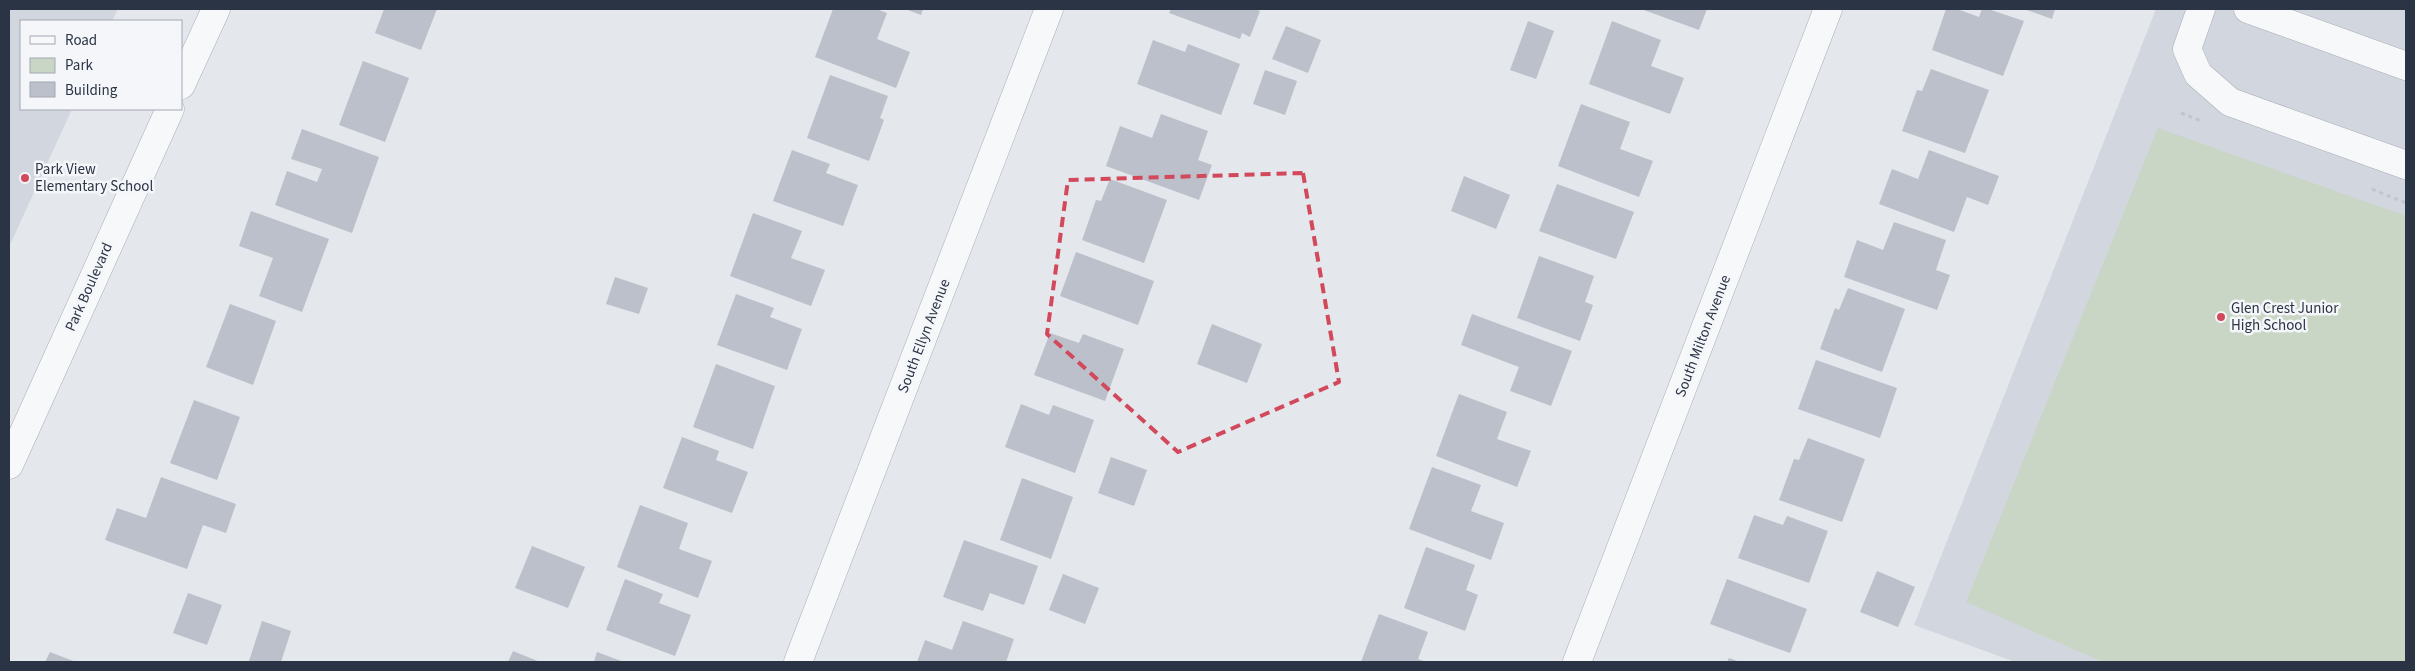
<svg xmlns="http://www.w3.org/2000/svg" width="2415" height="671" viewBox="0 0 2415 671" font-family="'Source Sans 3',sans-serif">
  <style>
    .built { fill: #d2d6de }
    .green { fill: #c9d6c5 }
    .building { fill: #bbc0ca }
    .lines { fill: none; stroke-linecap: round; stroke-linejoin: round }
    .minor-casing { stroke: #a9aeb7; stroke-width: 29 }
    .path { stroke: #c2c5cb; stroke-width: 3; stroke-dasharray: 4 4; stroke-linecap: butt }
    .minor { stroke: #f7f8fa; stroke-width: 28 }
    .marked { fill: none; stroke: #d1495b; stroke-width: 4; stroke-dasharray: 10 6; stroke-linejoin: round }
    .poi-dot { fill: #d1495b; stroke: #f4f6f9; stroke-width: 2 }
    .labels { text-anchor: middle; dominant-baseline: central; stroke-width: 5; stroke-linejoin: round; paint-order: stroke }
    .poi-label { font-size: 15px; fill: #2b3445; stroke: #f4f6f9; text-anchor: start }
    .street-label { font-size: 15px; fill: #2b3445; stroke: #f4f6f9 }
  </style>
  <rect width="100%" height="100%" fill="#e4e7ec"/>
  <!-- built -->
  <g class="built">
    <path d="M9,9H118L112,21H21V109H72L9,247Z"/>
    <path d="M2156,9H2406V662H2015L1914,625Z"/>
  </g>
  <!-- green -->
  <path class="green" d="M2158,128L2406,216V662H2103L1966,602Z"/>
  <!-- building -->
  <g class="building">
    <path d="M384,9H437L421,50L375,33Z"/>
    <path d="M833,9H876L887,13L877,39L910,52L896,88L815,57Z"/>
    <path d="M905,9H923L921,15Z"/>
    <path d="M1171,9H1255L1260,11L1250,37L1242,33L1240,39L1169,13Z"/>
    <path d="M1641,9H1707L1699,30Z"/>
    <path d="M1946,9H1957L1979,17L1982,9H1988L2024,21L2003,76L1932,50Z"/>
    <path d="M2024,9H2055L2052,19Z"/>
    <path d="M1528,21L1554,31L1536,79L1510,70Z"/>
    <path d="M1612,21L1661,40L1651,66L1684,78L1670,114L1589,84Z"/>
    <path d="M1286,26L1321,40L1308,73L1272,59Z"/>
    <path d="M1153,40L1185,52L1188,44L1240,64L1221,115L1137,84Z"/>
    <path d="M363,61L409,78L385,142L339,125Z"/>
    <path d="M1931,69L1989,90L1965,153L1902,131L1917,90L1922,91Z"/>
    <path d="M1265,70L1297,81L1285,115L1253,104Z"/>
    <path d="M830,75L888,96L880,118L884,120L869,161L807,138Z"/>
    <path d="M1581,104L1630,122L1620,149L1653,161L1639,197L1558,166Z"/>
    <path d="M1161,114L1208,131L1198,160L1212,165L1199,200L1106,166L1120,126L1152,138Z"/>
    <path d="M302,129L379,157L352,233L275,205L287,171L317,182L322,169L291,159Z"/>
    <path d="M792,150L830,164L826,173L858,185L843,226L773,201Z"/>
    <path d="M1929,150L1999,176L1988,205L1967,197L1954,232L1879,204L1892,169L1918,179Z"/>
    <path d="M1464,176L1510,195L1496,229L1451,211Z"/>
    <path d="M1110,179L1167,200L1144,263L1082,240L1096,200L1101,201Z"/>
    <path d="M1557,184L1634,212L1616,259L1539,231Z"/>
    <path d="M251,211L329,239L302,312L259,296L273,258L239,246Z"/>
    <path d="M753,213L802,231L791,258L825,270L811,306L730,276Z"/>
    <path d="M1894,222L1946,240L1936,270L1950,275L1937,310L1844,277L1857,240L1883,250Z"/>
    <path d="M1076,252L1154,281L1138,325L1060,296Z"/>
    <path d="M1539,256L1594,276L1585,302L1593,305L1580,341L1517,318Z"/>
    <path d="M615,277L648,288L639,314L606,304Z"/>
    <path d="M1848,288L1905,309L1882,372L1820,349L1835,308L1839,310Z"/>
    <path d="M736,294L774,308L770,317L802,329L787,370L717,345Z"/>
    <path d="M230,304L276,321L253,385L206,367Z"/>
    <path d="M1472,314L1572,351L1551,406L1510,391L1519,367L1461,345Z"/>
    <path d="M1212,324L1262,344L1247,383L1197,364Z"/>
    <path d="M1050,333L1079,343L1083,334L1124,349L1105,401L1034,375Z"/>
    <path d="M1816,360L1897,388L1880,438L1798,409Z"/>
    <path d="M716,364L775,386L753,449L693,427Z"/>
    <path d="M1459,394L1507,412L1497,439L1531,451L1517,487L1436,456Z"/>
    <path d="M194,400L240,417L217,480L170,463Z"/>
    <path d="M1021,404L1049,415L1053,405L1094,420L1075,473L1005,447Z"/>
    <path d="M682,437L719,451L716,460L748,472L732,513L663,488Z"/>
    <path d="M1808,438L1865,459L1842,522L1779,500L1794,459L1799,460Z"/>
    <path d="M1111,457L1147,470L1134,506L1098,493Z"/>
    <path d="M1432,467L1481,485L1471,511L1504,523L1491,560L1409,529Z"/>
    <path d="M161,477L236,504L226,533L203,525L187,569L105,540L117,508L146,518Z"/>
    <path d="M1022,478L1073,497L1051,559L1000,540Z"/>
    <path d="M640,505L688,523L679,549L712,561L698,598L617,567Z"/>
    <path d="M1754,515L1783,525L1787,516L1828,531L1809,583L1738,558Z"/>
    <path d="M964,540L1038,566L1024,605L990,593L983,611L943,597Z"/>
    <path d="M532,546L585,567L568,608L515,588Z"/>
    <path d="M1426,547L1475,565L1466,590L1478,595L1465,631L1404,608Z"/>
    <path d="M1877,571L1915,587L1898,627L1860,612Z"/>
    <path d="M1063,574L1099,588L1085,624L1049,610Z"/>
    <path d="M625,579L663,594L659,603L691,615L675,656L606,630Z"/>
    <path d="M1727,579L1807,609L1790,653L1710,624Z"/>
    <path d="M188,593L222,605L207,645L173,633Z"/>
    <path d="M1379,614L1428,632L1418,659L1426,662H1361Z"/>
    <path d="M262,621L291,631L281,662L249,661Z"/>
    <path d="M963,621L1014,639L1006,662H917L925,640L952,650Z"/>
    <path d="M513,651L540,662H508Z"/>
    <path d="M50,652L76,662H45Z"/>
    <path d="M597,652L624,662H594Z"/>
    <path d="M1729,658L1740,662H1727Z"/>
  </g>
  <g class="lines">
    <!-- minor casing -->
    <g class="minor-casing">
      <g id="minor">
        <path d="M2201,9L2187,49L2198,74L2230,102L2406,165"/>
        <path d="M2248,9L2406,66"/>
        <path d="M181,85L216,9"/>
        <path d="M9,465L170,109"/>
        <path d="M798,662L1049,9"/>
        <path d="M1577,662L1828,9"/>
      </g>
    </g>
    <!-- path -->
    <g class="path">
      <path d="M2181,113L2201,121"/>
      <path d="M2372,189L2406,203"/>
    </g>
    <!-- minor -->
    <use href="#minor" class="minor"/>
  </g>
  <!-- marked area -->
  <path class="marked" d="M1303,173L1339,382L1178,452L1047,334L1068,180Z"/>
  <!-- markers -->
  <g class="poi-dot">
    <circle cx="25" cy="178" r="5"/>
    <circle cx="2221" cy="317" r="5"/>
  </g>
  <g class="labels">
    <!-- poi labels -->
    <g class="poi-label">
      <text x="35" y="169">Park View<tspan x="35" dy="17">Elementary School</tspan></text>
      <text x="2231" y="308">Glen Crest Junior<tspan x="2231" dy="17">High School</tspan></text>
    </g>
    <!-- street labels -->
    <g class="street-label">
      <text transform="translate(89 287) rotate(-66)">Park Boulevard</text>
      <text transform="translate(924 336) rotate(-69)">South Ellyn Avenue</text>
      <text transform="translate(1703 336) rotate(-69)">South Milton Avenue</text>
    </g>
  </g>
  <!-- border -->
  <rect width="2415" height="671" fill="none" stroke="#2b3445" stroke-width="20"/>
  <!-- legend -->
  <rect x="20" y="20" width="162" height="90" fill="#f4f6f9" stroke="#a4a8b1"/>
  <rect x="30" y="36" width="25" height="8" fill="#f7f8fa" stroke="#a4a8b1"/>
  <text x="65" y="45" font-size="15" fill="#2b3445">Road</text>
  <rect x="30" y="58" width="25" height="15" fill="#c9d6c5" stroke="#a4a8b1"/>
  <text x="65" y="70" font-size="15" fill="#2b3445">Park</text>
  <rect x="30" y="82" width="25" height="15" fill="#bbc0ca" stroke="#a4a8b1"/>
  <text x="65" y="95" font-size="15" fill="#2b3445">Building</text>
</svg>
